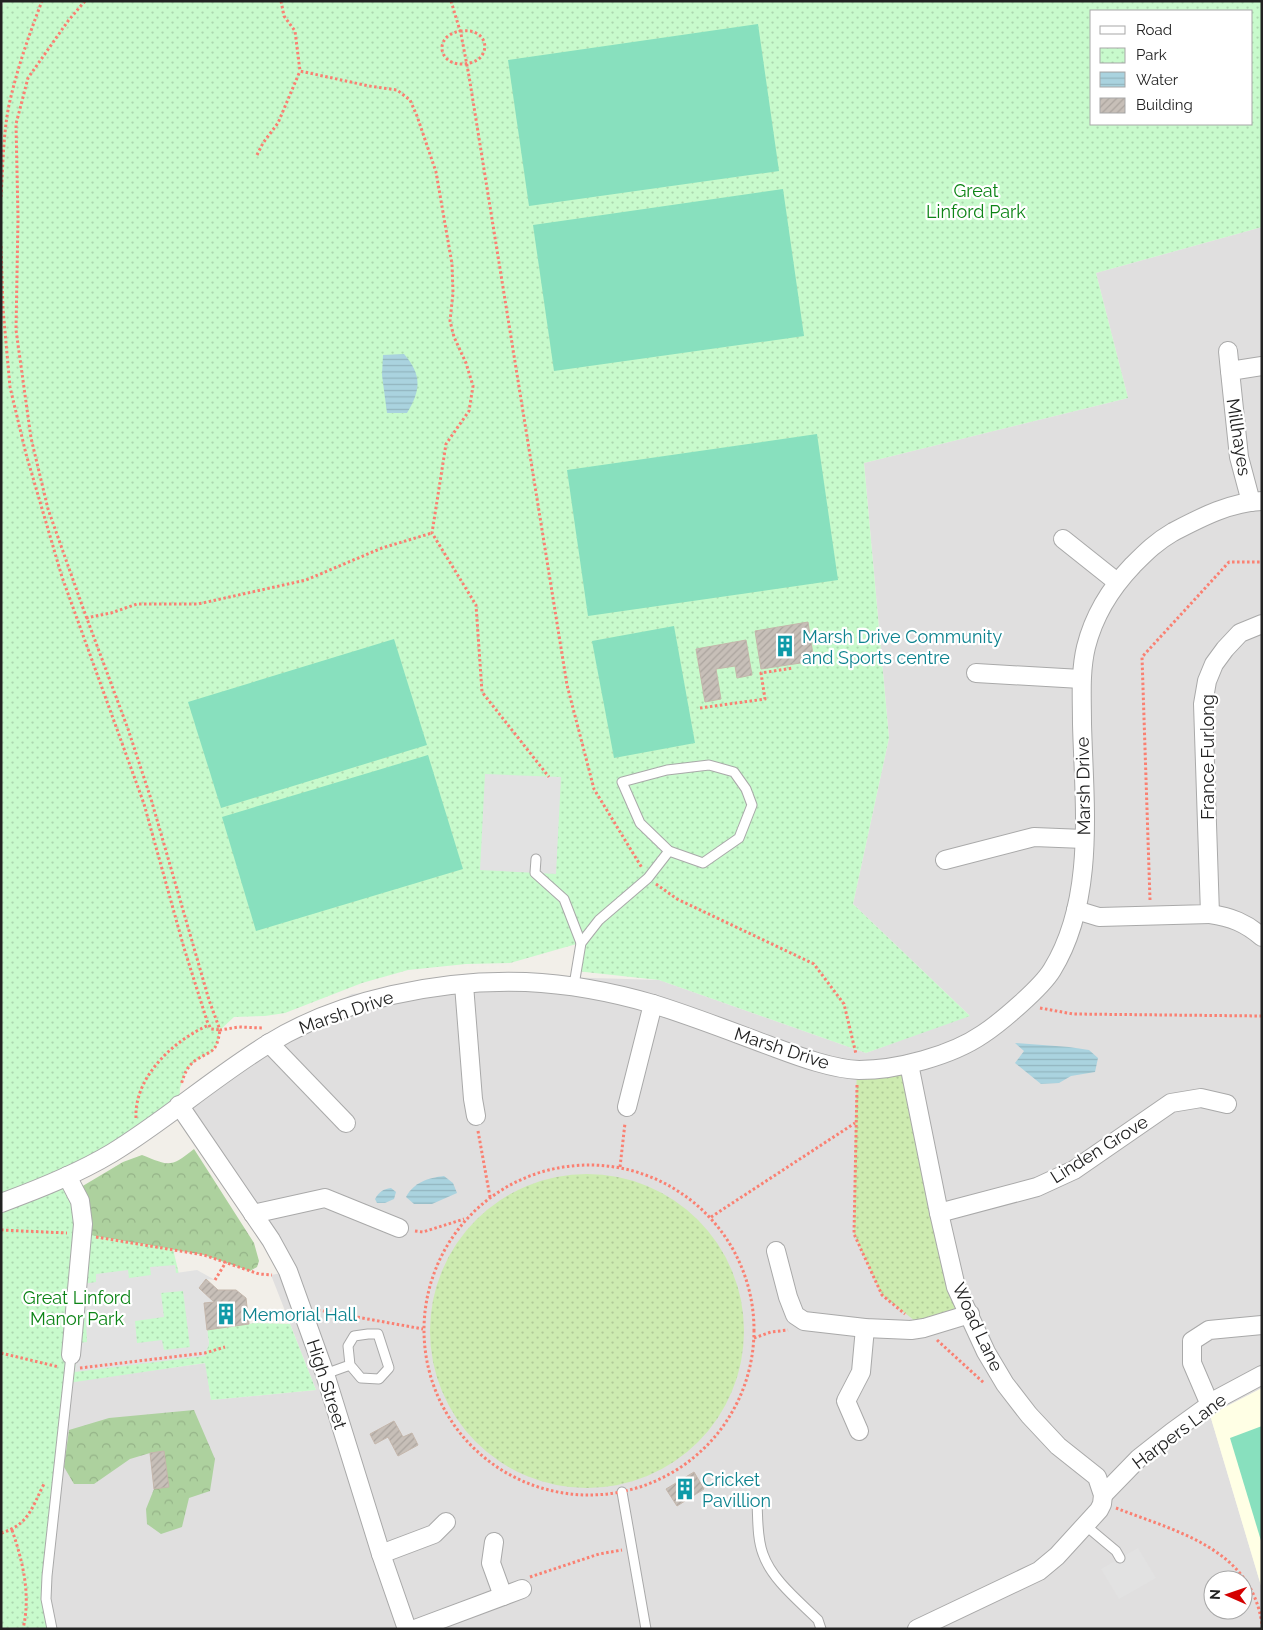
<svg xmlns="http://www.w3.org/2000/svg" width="1263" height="1630" viewBox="0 0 1263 1630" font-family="Raleway,sans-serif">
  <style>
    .residential { fill: #e0dfdf; fill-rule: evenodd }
    .education { fill: #ffffe5 }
    .grass { fill: url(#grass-dots) }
    .forest { fill: url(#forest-crowns) }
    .park { fill: url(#park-dots); fill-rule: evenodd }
    .pitch { fill: #88e0be }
    .parking { fill: #e2e2e2; fill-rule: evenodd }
    .water { fill: url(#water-rules) }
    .building { fill: url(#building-hatch); stroke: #c4b6ab }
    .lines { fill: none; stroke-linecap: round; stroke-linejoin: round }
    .service-casing { stroke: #a9a9a9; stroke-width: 11 }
    .minor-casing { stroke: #a9a9a9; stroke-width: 20 }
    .path { stroke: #fa8072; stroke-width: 3; stroke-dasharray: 2.5 2.5; stroke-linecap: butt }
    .service { stroke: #fff; stroke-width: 9 }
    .minor { stroke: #fff; stroke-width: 18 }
    .labels { text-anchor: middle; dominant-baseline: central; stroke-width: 4.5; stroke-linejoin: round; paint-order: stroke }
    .park-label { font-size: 18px; fill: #0c8416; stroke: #fff }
    .street-label { font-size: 18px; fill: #222; stroke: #fff }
    .culture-label { font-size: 18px; fill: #0d838f; stroke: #fff; text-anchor: start }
  </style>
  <defs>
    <pattern id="grass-dots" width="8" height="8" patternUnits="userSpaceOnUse" patternTransform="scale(1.25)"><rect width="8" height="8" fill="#cdebb0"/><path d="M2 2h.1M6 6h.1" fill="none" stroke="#b0c997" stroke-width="1.8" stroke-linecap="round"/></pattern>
    <pattern id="forest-crowns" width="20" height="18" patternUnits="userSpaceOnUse" patternTransform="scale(1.25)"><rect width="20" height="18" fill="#add19e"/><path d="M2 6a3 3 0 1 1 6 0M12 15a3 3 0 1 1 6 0" fill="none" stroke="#95b388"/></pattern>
    <pattern id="park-dots" width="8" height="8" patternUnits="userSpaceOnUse" patternTransform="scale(1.25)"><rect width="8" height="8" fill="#c8facc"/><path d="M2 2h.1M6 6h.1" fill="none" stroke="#acd6af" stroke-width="1.8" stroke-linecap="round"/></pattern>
    <pattern id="water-rules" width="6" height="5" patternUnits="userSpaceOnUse" patternTransform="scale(1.25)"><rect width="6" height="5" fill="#aad3df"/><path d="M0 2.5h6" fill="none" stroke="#92b5bf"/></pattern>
    <pattern id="building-hatch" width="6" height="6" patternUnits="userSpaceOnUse" patternTransform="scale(1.25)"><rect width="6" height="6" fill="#c7bfb8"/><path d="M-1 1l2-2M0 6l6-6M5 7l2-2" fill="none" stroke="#aba49e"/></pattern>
  </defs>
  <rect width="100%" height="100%" fill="#f2efe9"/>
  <!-- residential -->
  <path class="residential" d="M1262,227V1388L1210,1415L1262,1589V1629H46V1599L67,1382L206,1363L211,1400L316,1390L271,1275L287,1272L179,1105L265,1040L352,994L527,976L659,980L866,1053L969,1015L853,904L889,738L864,463L1128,398L1096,273ZM1213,1580H1243V1610H1213Z"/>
  <!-- education -->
  <path class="education" d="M1262,1388V1589L1210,1415Z"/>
  <!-- grass -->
  <g class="grass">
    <path d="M909,1064L970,1314L924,1328L882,1295L854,1234L855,1123L857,1070Z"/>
    <circle cx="587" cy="1331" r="157"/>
  </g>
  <!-- forest -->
  <g class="forest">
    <path d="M194,1149L254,1243L259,1261L257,1267L250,1271L204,1255L83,1234L76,1190L123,1162L142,1155C170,1166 170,1168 194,1149Z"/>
    <path d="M194,1410L215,1459L210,1491L189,1498L182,1527L161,1534L147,1524L146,1509L154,1489L164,1451L150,1453L130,1459L94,1484H74L64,1467L69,1430L109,1418Z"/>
  </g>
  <!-- park -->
  <path class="park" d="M4,1H1262V227L1096,273L1128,398L864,463L889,738L853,904L970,1016L866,1053L659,980L576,971L580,943L510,963L466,964L408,970L362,983L285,1013L265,1016L234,1017L220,1030L218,1043L212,1052L195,1061L186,1071L180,1088L179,1105L68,1176L83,1234L173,1249L183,1291L209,1344L207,1330L255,1323L290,1324L316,1390L211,1400L205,1363L68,1383L46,1599V1629H1V9ZM1092,11H1252V124H1092Z"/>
  <!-- pitch -->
  <g class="pitch">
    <path d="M758,24L779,171L529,206L508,60Z"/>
    <path d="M783,189L804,336L554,371L533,225Z"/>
    <path d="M817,434L838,580L588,616L567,470Z"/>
    <path d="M674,626L695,743L614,758L592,641Z"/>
    <path d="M394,639L427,745L221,808L188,702Z"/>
    <path d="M428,755L463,869L256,931L222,817Z"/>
    <path d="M1262,1426V1544L1230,1438Z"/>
  </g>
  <!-- parking -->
  <g class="parking">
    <path d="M485,774L561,777L556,874L480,870Z"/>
    <path d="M175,1265L176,1273L197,1270L215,1280L206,1279L200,1288L214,1302L204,1303L209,1344L205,1356L75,1372L77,1343L87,1342L85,1304H80L82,1284L96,1282V1274L128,1270L129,1278L151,1275L150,1267ZM183,1291L190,1347L164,1350L162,1340L137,1343L135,1321L164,1317L161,1293Z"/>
    <path d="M1138,1548L1156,1578L1119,1599L1101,1569Z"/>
  </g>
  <!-- water -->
  <g class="water">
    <path d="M404,354C422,375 421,390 407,413H387L382,375L383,355Z"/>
    <path d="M1015,1043L1069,1047L1089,1050L1098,1058L1095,1072L1071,1076L1059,1083L1041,1084L1015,1063L1024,1051Z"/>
    <path d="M444,1176L453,1183L457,1193L432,1204H414L406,1197C414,1182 428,1178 444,1176Z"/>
    <path d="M391,1188L396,1192L394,1199L385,1203H377L375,1199C379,1192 383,1189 391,1188Z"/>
  </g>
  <!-- building -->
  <g class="building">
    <path d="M808,622L814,661L761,669L755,631Z"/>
    <path d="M746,640L752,675L737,678L735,666L716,669L721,699L705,702L696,649Z"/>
    <path d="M206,1279L218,1290H236L246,1298L249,1324L207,1330L204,1303L214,1302L199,1288Z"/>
    <path d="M394,1421L403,1437L412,1433L418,1445L398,1456L388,1437L375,1444L370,1434Z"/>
    <path d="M164,1451L169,1487L154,1489L150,1453Z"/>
    <path d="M694,1472L704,1489L677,1506L666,1489Z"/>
  </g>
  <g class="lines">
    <!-- service casing -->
    <g class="service-casing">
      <g id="service">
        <path d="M709,765L734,772L746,789L752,805L739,838L703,863L669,851L640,823L622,782L667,770Z"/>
        <path d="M536,859L535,873L564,899L581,943"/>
        <path d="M574,985L581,943L599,920L648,878L669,851"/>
        <path d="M325,1374L350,1365L348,1346L354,1336L368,1334H378L389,1368L379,1379L361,1378L350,1365"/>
        <path d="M622,1492L646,1629"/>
        <path d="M757,1503C758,1520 757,1538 763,1554C772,1580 799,1601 818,1620L821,1629"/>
        <path d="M1085,1525L1116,1551L1120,1558"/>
        <path d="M52,1629L46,1599L47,1576L71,1355"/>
      </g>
    </g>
    <!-- minor casing -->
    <g class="minor-casing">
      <g id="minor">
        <path d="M1228,351L1230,371"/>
        <path d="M1251,502L1239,457L1230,371L1262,366"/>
        <path d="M1063,539L1117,582"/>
        <path d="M976,673L1081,679"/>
        <path d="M945,860L1034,837L1084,839"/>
        <path d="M1076,910L1099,917L1210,914L1203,704L1207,681L1214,664L1225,649L1240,633L1262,624"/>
        <path d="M1210,914C1231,917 1246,923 1262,937"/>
        <path d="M464,985L473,1099L476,1116"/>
        <path d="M269,1043L346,1123"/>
        <path d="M909,1064L939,1213L956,1287L986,1352L1005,1384L1029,1415L1058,1446L1097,1477L1103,1495L1102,1504L1099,1510L1057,1556L1039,1571L917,1629"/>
        <path d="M179,1105L271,1240L288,1271L325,1374L381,1554L407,1629"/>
        <path d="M627,1107L653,1004"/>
        <path d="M67,1176L80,1201L83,1224L71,1355"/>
        <path d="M1,1203C39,1189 77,1174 112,1153C166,1120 214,1077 268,1044C340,999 441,979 526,982C569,984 612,992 653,1004C695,1017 735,1033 776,1048C800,1057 833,1069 859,1070C897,1070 951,1056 983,1034C1001,1022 1041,988 1052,970C1096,899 1084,803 1082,724C1082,698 1080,672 1086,647C1094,615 1111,588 1133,565C1147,551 1156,542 1173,532C1200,518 1230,502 1262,501"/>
        <path d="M939,1213L1037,1187L1074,1170L1171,1103L1201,1098L1227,1104"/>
        <path d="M253,1214L325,1198L399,1228"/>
        <path d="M776,1251L788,1297L795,1315L804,1321L865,1328L911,1330L924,1328L970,1314"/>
        <path d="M1210,1405L1192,1363V1341L1209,1330L1262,1325"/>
        <path d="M859,1431L846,1401L861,1372L865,1328"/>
        <path d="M1103,1495L1139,1458L1172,1432L1219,1398L1262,1375"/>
        <path d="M494,1542L491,1563L503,1596"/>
        <path d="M381,1554L434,1534L446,1522"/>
        <path d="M415,1629L522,1589"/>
      </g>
    </g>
    <!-- path -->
    <g class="path">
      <path d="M85,1L68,21L28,78L16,124L18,218L16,330L31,438L48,509L83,608L128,729L151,799L209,1000L220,1030L239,1027L263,1028"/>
      <path d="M281,1L284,16L295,31L300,71L369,86L397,90L410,100L417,116L436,172L452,264L453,293L450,321L454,337L466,363L473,386L469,411L446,444L432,533L476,605L482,692L549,777"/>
      <path d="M451,1L461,34L469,76L567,685L594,789L642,868"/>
      <path d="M460,31C466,31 471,30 476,33C490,40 486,58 473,62C441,73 429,37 460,31Z"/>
      <path d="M257,155L263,143L278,123L300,71"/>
      <path d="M1,197C3,167 3,135 9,105C17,69 29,35 42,1"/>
      <path d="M1,246L3,309L10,387L26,454L62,577L144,804L184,948L207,1021L211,1029L220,1030C216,1054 213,1049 196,1060C187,1066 184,1075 181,1085"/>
      <path d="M86,618L111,613L137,604H198L306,580L382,548L432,533"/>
      <path d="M700,708L765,699L761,673L793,668"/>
      <path d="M656,884L677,899L814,964L844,1004L856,1054"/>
      <path d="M1150,900L1142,657L1229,562H1262"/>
      <path d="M1040,1008L1073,1014L1262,1016"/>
      <path d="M857,1085L854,1234L882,1295L905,1314"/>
      <path d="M136,1118C134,1077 174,1040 209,1025"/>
      <path d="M478,1131L490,1197"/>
      <circle cx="589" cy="1330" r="165"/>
      <path d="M620,1167L625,1123"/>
      <path d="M711,1217L855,1123"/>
      <path d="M1,1230L67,1233"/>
      <path d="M415,1231L423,1232L464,1219"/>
      <path d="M96,1237L204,1255L259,1274L272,1275"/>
      <path d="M215,1280L226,1262"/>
      <path d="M318,1310L423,1329"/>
      <path d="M754,1338L771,1332L788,1330"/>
      <path d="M937,1340L984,1383"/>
      <path d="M1,1353L59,1367"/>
      <path d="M80,1368L205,1353L225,1347"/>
      <path d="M1116,1508C1177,1532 1251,1548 1262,1624"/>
      <path d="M12,1530C23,1562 31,1595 23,1629"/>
      <path d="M1,1533C29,1525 32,1507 44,1484"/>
      <path d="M530,1577L599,1554L622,1550"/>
    </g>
    <!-- service -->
    <use href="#service" class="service"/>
    <!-- minor -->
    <use href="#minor" class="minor"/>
  </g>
  <!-- icons -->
  <defs>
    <g id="building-bare" transform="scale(1.725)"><path d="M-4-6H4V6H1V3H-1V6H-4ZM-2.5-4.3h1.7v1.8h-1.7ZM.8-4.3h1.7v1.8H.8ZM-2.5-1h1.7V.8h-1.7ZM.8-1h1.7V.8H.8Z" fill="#0f9aa8" stroke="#fff" stroke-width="2.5" paint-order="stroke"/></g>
  </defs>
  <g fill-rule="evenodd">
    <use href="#building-bare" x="785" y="646"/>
    <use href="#building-bare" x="226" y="1314"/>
    <use href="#building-bare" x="685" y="1489"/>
  </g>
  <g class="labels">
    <!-- park labels -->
    <g class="park-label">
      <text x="976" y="190">Great<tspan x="976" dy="21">Linford Park</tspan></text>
      <text x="77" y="1297">Great Linford<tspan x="77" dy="21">Manor Park</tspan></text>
    </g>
    <!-- street labels -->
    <g class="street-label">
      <text transform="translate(1239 437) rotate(81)">Millhayes</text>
      <text transform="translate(1207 757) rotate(-90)">France Furlong</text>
      <text transform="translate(1083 786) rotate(-91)">Marsh Drive</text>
      <text transform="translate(346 1012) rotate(-19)">Marsh Drive</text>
      <text transform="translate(782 1048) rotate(18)">Marsh Drive</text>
      <text transform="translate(1099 1149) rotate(-32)">Linden Grove</text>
      <text transform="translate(978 1327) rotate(65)">Woad Lane</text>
      <text transform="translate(327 1384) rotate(72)">High Street</text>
      <text transform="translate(1179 1431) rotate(-37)">Harpers Lane</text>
    </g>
    <!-- culture labels -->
    <g class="culture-label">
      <text x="802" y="636">Marsh Drive Community<tspan x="802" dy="21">and Sports centre</tspan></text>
      <text x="242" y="1314">Memorial Hall</text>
      <text x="702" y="1479">Cricket<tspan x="702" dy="21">Pavillion</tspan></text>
    </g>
  </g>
  <!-- border -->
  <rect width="1263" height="1630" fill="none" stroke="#222222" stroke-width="5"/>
  <!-- legend -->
  <rect x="1090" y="10" width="162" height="115" fill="#ffffff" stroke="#a7a7a7"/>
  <rect x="1100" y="26" width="25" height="8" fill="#ffffff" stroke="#a7a7a7"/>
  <text x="1136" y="35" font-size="15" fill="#222222">Road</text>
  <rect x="1100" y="48" width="25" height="15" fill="url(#park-dots)" stroke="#a7a7a7"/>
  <text x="1136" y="60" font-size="15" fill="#222222">Park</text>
  <rect x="1100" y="72" width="25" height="15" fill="url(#water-rules)" stroke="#a7a7a7"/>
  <text x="1136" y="85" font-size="15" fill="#222222">Water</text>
  <rect x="1100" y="98" width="25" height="15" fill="url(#building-hatch)" stroke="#a7a7a7"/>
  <text x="1136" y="110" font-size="15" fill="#222222">Building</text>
  <!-- north arrow -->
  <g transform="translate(1228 1595) rotate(272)"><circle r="24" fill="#ffffff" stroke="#a7a7a7"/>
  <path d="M0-4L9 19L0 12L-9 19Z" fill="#d40000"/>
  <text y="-8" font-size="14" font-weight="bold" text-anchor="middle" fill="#222222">N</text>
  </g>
</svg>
